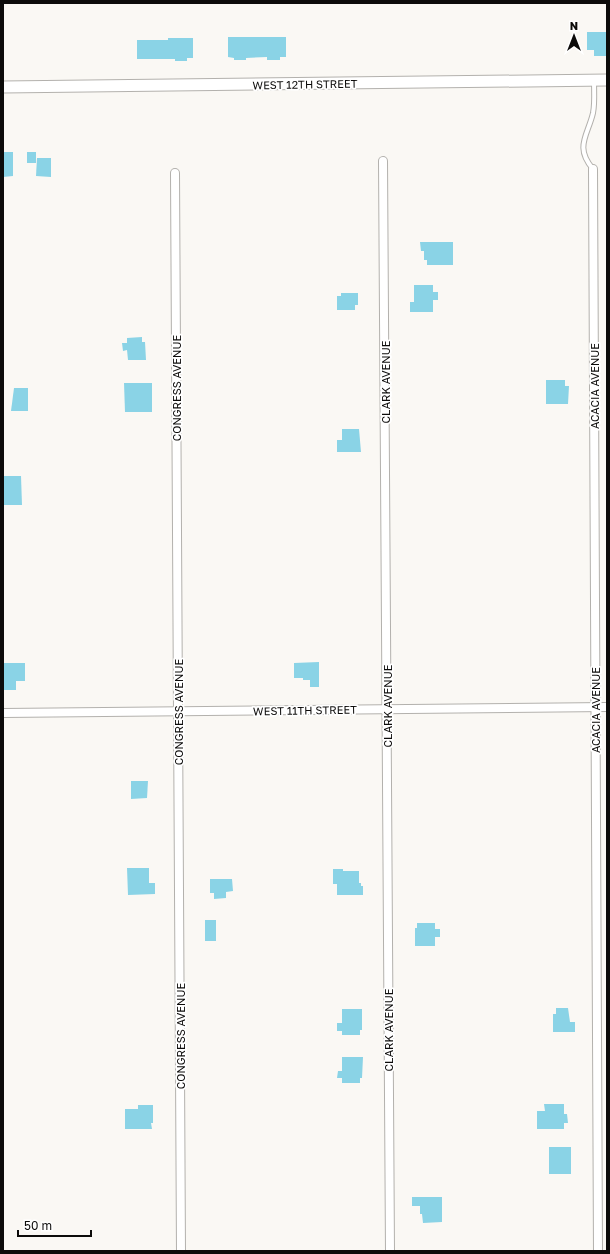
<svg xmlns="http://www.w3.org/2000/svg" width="610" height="1254" viewBox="0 0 610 1254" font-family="'Golos Text',sans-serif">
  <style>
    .building { fill: #8ad3e6 }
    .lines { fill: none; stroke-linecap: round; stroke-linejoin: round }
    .lane-casing { stroke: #b3b1ad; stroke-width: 6 }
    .street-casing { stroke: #b3b1ad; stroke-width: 10 }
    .secondary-casing { stroke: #b3b1ad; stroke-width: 13 }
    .lane { stroke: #fff; stroke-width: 4 }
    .street { stroke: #fff; stroke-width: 8 }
    .secondary { stroke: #fff; stroke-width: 11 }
    .labels { text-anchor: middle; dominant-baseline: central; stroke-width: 3.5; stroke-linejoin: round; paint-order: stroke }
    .street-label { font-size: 11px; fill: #0c0b0a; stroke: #fff }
  </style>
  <rect width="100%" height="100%" fill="#faf8f4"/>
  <!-- building -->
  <g class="building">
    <path d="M587,32H607V56H594V50H587Z"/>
    <path d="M228,37H286V57H280V60H267V57L246,58V60H234V58L228,57Z"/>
    <path d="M168,38H193V58H187V61H175V59H137V40H168Z"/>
    <path d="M3,152H13V176L3,177Z"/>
    <rect x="27" y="152" width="9" height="11"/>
    <path d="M37,158H51V177L36,176Z"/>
    <path d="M420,242H453V265H427V260H424V251H421Z"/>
    <path d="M414,285H433V292H438V300H433V312H410V302H414Z"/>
    <path d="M341,293H358V305H355V310H337V296H341Z"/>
    <path d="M142,337V342H145L146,360H128L127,350L123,351L122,343H127V338Z"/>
    <path d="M546,380H565V386H569L568,404H546Z"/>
    <path d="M124,383H152V412H125Z"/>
    <path d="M14,388H28V411H11Z"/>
    <path d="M342,429H359L361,452H337V440H342Z"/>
    <path d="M3,476H21L22,505H3Z"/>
    <path d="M319,662V687H310V680H303V678H294V663Z"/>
    <path d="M3,663H25V681H16V690H3Z"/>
    <path d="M131,781H148L147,798L131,799Z"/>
    <path d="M127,868H149V883H155V894L128,895Z"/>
    <path d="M333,869H343V871H359V883H361V886H363V895H337V884H333Z"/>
    <path d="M210,879H232L233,891L226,892V898L214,899V893H210Z"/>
    <rect x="205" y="920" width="11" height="21"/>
    <path d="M417,923H435V929H440V937H435V946H415V928H417Z"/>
    <path d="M556,1008H568L570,1022H575V1032H553V1014H556Z"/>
    <path d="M342,1009H362V1030H360V1035H342V1031H337V1023H342Z"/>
    <path d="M342,1057H363L362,1078H360V1083H342V1078H337L338,1071H342Z"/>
    <path d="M544,1104H564V1114H567L568,1123H564V1129H537V1111H545Z"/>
    <path d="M138,1105H153V1123H151L152,1129H125V1109H138Z"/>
    <rect x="549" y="1147" width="22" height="27"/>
    <path d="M412,1197H442V1222L423,1223L422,1214H420V1206H412Z"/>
  </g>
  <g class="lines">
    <!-- lane casing -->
    <g class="lane-casing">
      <path id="lane" d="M593,169C574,147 588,135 593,113C595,103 594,92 594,81"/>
    </g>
    <!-- street casing -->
    <g class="street-casing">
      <g id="street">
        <path d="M383,161L390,1251"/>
        <path d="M593,169L598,1251"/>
        <path d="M175,173L181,1251"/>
        <path d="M3,713L607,707"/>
      </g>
    </g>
    <!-- secondary casing -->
    <g class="secondary-casing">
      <path id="secondary" d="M3,87L607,80"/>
    </g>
    <!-- lane -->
    <use href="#lane" class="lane"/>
    <!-- street -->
    <use href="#street" class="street"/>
    <!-- secondary -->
    <use href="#secondary" class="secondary"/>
  </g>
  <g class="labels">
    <!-- street labels -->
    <g class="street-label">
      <text transform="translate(305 84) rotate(-1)">WEST 12TH STREET</text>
      <text transform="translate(385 382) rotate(-90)">CLARK AVENUE</text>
      <text transform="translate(594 386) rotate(-90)">ACACIA AVENUE</text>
      <text transform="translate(176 388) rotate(-90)">CONGRESS AVENUE</text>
      <text transform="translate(387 706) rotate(-90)">CLARK AVENUE</text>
      <text transform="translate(305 710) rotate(-1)">WEST 11TH STREET</text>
      <text transform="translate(595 710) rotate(-90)">ACACIA AVENUE</text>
      <text transform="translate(178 712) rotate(-90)">CONGRESS AVENUE</text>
      <text transform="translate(388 1030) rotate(-90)">CLARK AVENUE</text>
      <text transform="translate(180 1036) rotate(-90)">CONGRESS AVENUE</text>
    </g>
  </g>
  <!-- border -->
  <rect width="610" height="1254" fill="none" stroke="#0c0b0a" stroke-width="8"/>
  <!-- north arrow -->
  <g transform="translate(574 36)" stroke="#ffffff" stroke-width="3" paint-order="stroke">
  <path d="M0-3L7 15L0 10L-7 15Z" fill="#0c0b0a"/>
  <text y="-6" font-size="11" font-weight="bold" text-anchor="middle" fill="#0c0b0a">N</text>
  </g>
  <!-- scale -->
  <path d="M18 1230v6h73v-6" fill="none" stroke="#0c0b0a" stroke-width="2"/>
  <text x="24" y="1230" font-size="12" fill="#0c0b0a" stroke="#ffffff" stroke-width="3" paint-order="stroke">50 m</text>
</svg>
